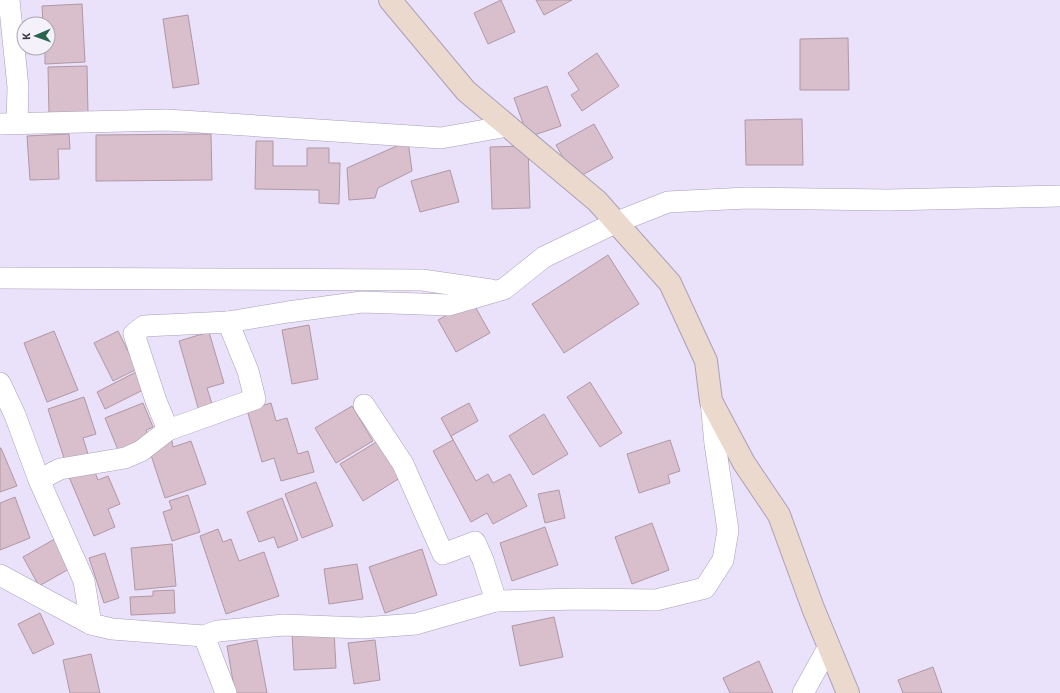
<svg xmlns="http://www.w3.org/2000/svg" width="1060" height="693" viewBox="0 0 1060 693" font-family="'Exo 2',sans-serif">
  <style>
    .building { fill: #d9bfcc; stroke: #b097a4 }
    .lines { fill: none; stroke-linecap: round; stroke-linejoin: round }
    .street-casing { stroke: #a8a0b7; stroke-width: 22 }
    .secondary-casing { stroke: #a8a0b7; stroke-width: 24 }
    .street { stroke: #fff; stroke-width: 21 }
    .secondary { stroke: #ebd9ce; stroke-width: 22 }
  </style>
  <rect width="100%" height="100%" fill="#eae1fa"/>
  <!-- building -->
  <g class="building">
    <path d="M501,0L515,32L488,44L474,13Z"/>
    <path d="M536,0H572L544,15Z"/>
    <path d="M82,4L85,62L45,64V48H48V24H43L42,6Z"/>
    <path d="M188,15L199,84L173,88L163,19Z"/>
    <path d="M848,38L849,90H800V39Z"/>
    <path d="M597,53L619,86L582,111L571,95L579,90L568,73Z"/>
    <path d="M87,66L88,114L49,115L48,67Z"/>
    <path d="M547,86L561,126L528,137L514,98Z"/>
    <path d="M802,119L803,165H746L745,120Z"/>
    <path d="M594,124L613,158L575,179L556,145Z"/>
    <path d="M69,134L70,149H58L59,179L30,180L27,136Z"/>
    <path d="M211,134L212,180L96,181V135Z"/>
    <path d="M256,141H273V166H307V148H329V163H340L339,204L319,203V190L255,189Z"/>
    <path d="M408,141L412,171L378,188L375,198L349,200L347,168Z"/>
    <path d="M528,146L530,208L492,209L490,147Z"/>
    <path d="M450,170L459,202L420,212L411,181Z"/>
    <path d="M608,255L639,304L564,353L532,304Z"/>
    <path d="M472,301L490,333L456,352L438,320Z"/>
    <path d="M309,325L318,379L292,384L282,330Z"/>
    <path d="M54,331L78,390L47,402L24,343Z"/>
    <path d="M118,331L137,369L113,381L94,343Z"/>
    <path d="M209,332L224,383L207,388L213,407L199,411L179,341Z"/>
    <path d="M136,372L145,389L105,409L97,392Z"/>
    <path d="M590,382L622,433L600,447L567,397Z"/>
    <path d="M84,397L96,434L83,438L88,454L65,461L48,409Z"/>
    <path d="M143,403L153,427L146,430L149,437L118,450L105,418Z"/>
    <path d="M271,403L276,421L287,418L298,454L308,451L314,472L281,481L274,458L262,462L247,410Z"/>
    <path d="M469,403L478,421L451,436L476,481L488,474L493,483L510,474L527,506L493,524L487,513L471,522L433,451L453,440L441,418Z"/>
    <path d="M352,406L373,441L336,463L315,428Z"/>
    <path d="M544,414L568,454L533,475L509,436Z"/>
    <path d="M670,440L680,471L668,475L670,483L639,493L627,454Z"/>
    <path d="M172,441L173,447L191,441L206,484L165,498L149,449Z"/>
    <path d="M378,441L400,478L363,501L340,464Z"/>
    <path d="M0,448H1L17,486L0,492Z"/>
    <path d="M93,467L98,480L108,476L120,504L108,509L115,527L94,536L69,477Z"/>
    <path d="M316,482L333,526L302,538L285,494Z"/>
    <path d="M559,490L565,518L545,523L538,494Z"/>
    <path d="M188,495L200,532L172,541L163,512L172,509L169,501Z"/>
    <path d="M15,497L30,538L0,550V503Z"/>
    <path d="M282,498L298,540L278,548L274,537L259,542L247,512Z"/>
    <path d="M652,523L669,570L632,584L615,537Z"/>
    <path d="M545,527L558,565L512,581L500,543Z"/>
    <path d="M218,529L223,542L231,539L239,561L264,552L279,596L226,614L200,536Z"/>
    <path d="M60,536L76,565L39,586L23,557Z"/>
    <path d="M172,544L176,586L135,590L131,548Z"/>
    <path d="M422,549L437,595L385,613L369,567Z"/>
    <path d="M105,553L119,598L104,603L89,558Z"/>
    <path d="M357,564L363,599L329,604L324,569Z"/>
    <path d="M174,590L175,613L131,615L130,597L153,596V591Z"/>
    <path d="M40,613L54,644L33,654L18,624Z"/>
    <path d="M554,617L563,657L520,666L512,626Z"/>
    <path d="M334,631L336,668L294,670L292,633Z"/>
    <path d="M257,640L267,693H235L227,646Z"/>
    <path d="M375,640L380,680L354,684L348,643Z"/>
    <path d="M91,654L100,693H70L63,660Z"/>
    <path d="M759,661L773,693H730L723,678Z"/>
    <path d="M933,667L942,693H903L898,680Z"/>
  </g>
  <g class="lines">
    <!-- street casing -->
    <g class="street-casing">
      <g id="street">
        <path d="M9,0L18,87L17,123"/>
        <path d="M0,124L167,120L441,138L508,126"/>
        <path d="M0,278L422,280L491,290"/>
        <path d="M0,383L15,415L39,480L84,581L91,624L112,629L204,636L218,631L284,625L362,628L416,624L496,601L579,599L656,600L705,588L723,560L728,530L715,444L711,401"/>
        <path d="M364,405L403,464L443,554L475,542L483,560L496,601"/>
        <path d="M168,430L255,399L248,371L228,322"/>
        <path d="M39,480L60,469L125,458L141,451L168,430L156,401L134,334L144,326L228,322L288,312L362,302L449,305L504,289L544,257L617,222L668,202L747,198L888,200L1060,196"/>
        <path d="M0,575L91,624"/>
        <path d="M204,636L226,693"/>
        <path d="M803,693L829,646"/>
      </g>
    </g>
    <!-- secondary casing -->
    <g class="secondary-casing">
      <path id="secondary" d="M390,0L466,91L597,201L670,283L706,361L711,401L744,463L779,515L813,608L848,693"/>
    </g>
    <!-- street -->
    <use href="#street" class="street"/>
    <!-- secondary -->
    <use href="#secondary" class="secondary"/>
  </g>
  <!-- north arrow -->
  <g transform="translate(36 36) rotate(268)"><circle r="19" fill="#f5f1fb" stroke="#aaa7b0"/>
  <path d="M0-3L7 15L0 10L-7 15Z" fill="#28644e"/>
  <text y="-6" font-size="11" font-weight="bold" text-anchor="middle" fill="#3a3740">K</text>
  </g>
</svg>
